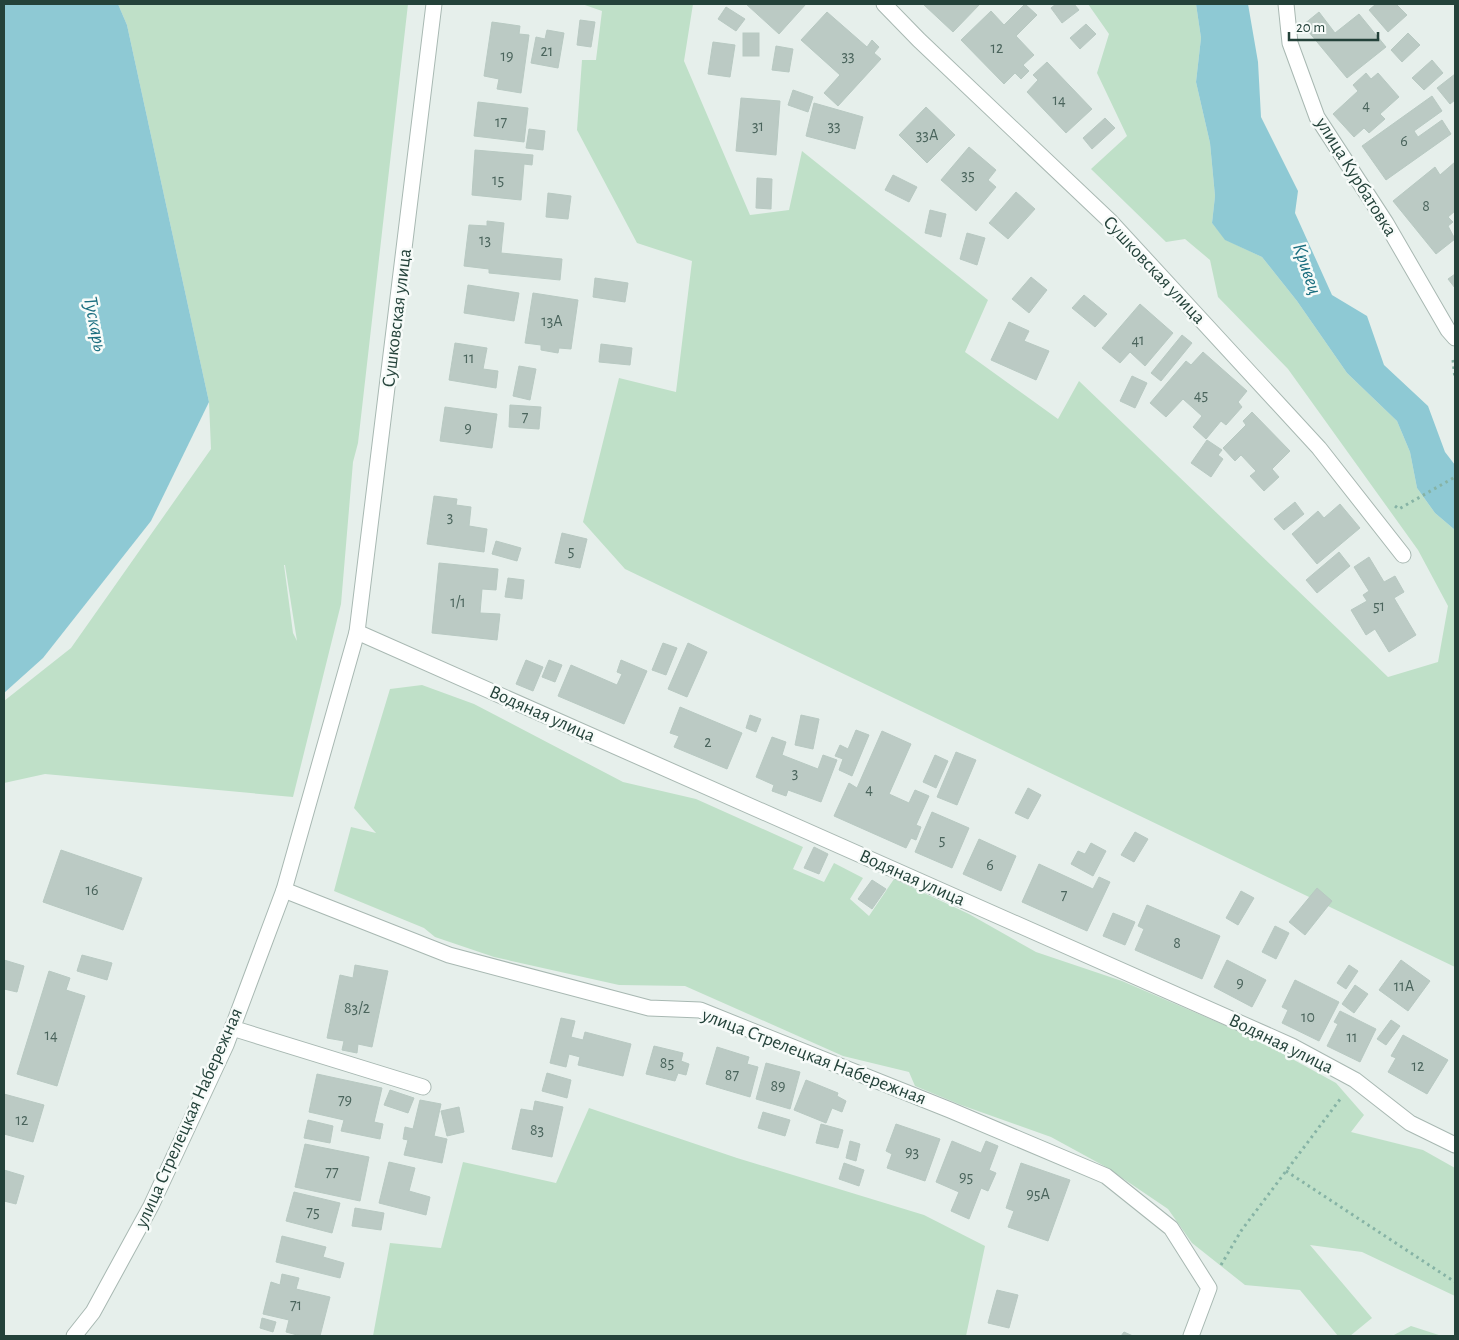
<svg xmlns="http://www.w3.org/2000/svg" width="1459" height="1340" viewBox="0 0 1459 1340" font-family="'Alegreya Sans',sans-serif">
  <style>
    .green { fill: #bfe0c8; fill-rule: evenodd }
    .water { fill: #8ec9d4 }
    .building { fill: #bbcac4; stroke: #b8c9c2 }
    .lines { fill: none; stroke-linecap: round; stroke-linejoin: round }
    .minor-casing { stroke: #a8b8b2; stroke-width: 17 }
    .path { stroke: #86b3a5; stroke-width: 3; stroke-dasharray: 2.5 4; stroke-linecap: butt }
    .minor { stroke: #fff; stroke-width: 15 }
    .labels { text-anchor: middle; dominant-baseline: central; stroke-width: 5; stroke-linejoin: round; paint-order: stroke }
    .number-label { font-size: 16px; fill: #4a645c }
    .street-label { font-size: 19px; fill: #24423a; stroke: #f7fbf9 }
    .water-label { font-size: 20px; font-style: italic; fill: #1c6f80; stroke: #f7fbf9 }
  </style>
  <rect width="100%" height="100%" fill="#e6efeb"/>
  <!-- green -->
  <g class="green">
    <path d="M118,4H408L358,443L353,462L341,604L293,797L45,774L4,783V701L71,648L211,449L209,402L127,25ZM284,565H285L297,641L293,633Z"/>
    <path d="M582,4H693L684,61L750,215L789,210L802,151L988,300L965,352L1058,419L1079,381L1388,677L1438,662L1448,606L1418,550L1288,369L1218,297L1210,260L1185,239L1166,242L1091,169L1127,136L1097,73L1109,34L1088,4H1196L1201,38L1196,82L1210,143L1215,196L1212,223L1226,240L1262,257L1297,301L1347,373L1397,421L1410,452L1417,488L1435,513L1455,530V967L625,569L583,522L619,378L676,392L692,261L637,243L577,130L582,60H596L602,11Z"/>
    <path d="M422,685L474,704L623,782L696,799L803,847L793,869L824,882L834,863L863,878L850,899L869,916L894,879L969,914L1036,952L1122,981L1252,1037L1336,1083L1364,1115L1351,1132L1423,1150L1455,1168V1296L1362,1252L1310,1245L1372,1318L1350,1336H1338L1300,1290L1245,1285L1192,1243L1168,1209L1106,1167L1051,1137L961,1105L915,1086L909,1072L843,1056L685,986L619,985L494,957L435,937L424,928L334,891L351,827L376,833L354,808L390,689Z"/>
    <path d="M589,1108L737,1158L924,1215L985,1246L966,1336H373L390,1243L441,1248L463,1162L556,1183Z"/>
    <path d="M1411,1326L1442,1336H1392Z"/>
  </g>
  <!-- water -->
  <g class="water">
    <path d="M4,4H118L127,25L209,402L151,521L43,658L4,693Z"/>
    <path d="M1196,4H1248L1258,62L1261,117L1298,191L1295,213L1332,295L1367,316L1384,365L1428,406L1445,452L1455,465V530L1435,513L1417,488L1410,452L1397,421L1347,373L1297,301L1262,257L1225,240L1212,223L1215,196L1210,143L1196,82L1201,38Z"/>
  </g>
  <!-- building -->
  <g class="building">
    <path d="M746,4H806L779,34Z"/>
    <path d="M923,4H980L953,32Z"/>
    <path d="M1025,4L1037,15L1016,36L1034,55L1023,65L1029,71L1021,79L1015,73L1004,84L961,40L991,11L1004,25Z"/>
    <path d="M1056,4H1074L1079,10L1062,23L1051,8Z"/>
    <path d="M1376,4H1396L1407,15L1388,32L1369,10Z"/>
    <path d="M726,7L745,19L736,31L718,19Z"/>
    <path d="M827,12L867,47L872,40L879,47L874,53L881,59L838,106L824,93L840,75L801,40Z"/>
    <path d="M1319,12L1335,33L1359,14L1386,47L1347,78L1303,25Z"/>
    <path d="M580,20L595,22L591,47L577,45Z"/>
    <path d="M492,22L520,26L519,34L529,35L521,93L497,89L499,79L484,76Z"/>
    <path d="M1086,24L1096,34L1080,49L1070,38Z"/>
    <path d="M547,30L564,33L558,68L531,63L536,37L545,39Z"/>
    <rect x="743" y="33" width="16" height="23"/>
    <path d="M1408,33L1420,45L1402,62L1391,50Z"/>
    <path d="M713,42L735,45L730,77L708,74Z"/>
    <path d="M776,46L793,49L789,72L772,70Z"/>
    <path d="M1432,60L1443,73L1424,90L1412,78Z"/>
    <path d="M1047,62L1092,109L1066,133L1027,92L1038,80L1033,75Z"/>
    <path d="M1366,73L1371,79L1378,73L1399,97L1380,114L1385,119L1369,133L1364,128L1354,137L1333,114L1358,91L1353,85Z"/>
    <path d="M1455,74V100L1450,104L1437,88Z"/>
    <path d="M793,90L813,97L808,112L788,105Z"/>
    <path d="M1432,96L1442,111L1414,131L1418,137L1442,120L1451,134L1386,180L1362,146Z"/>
    <path d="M741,98L780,101L776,155L736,151Z"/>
    <path d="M478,102L528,108L524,142L474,136Z"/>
    <path d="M814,103L863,117L855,149L806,136Z"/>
    <path d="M926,107L955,135L927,163L899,135Z"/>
    <path d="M1105,118L1115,128L1092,149L1083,138Z"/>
    <path d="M529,129L545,131L543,150L526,148Z"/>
    <path d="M969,147L996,170L988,180L996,187L976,211L941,180Z"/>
    <path d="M475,150L533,155L532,165L524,164L521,200L472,195Z"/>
    <path d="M1455,162V211L1448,217L1453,222L1448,226L1455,239L1436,254L1393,201L1435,167L1440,175Z"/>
    <path d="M893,175L917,187L909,202L885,190Z"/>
    <path d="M757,178L772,179L771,209L756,208Z"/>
    <path d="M1016,192L1035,209L1008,239L989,223Z"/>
    <path d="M548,193L571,196L568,219L546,217Z"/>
    <path d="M930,210L946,214L941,237L925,233Z"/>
    <path d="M487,221L504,223L501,253L562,259L560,280L489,273V269L464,266L469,225L487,226Z"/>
    <path d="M967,233L985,238L977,265L960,259Z"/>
    <path d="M1455,274V288L1448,279Z"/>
    <path d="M1031,277L1047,290L1029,313L1012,299Z"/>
    <path d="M595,278L628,283L625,302L593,297Z"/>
    <path d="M468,285L519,293L514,321L464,313Z"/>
    <path d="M533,293L578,300L571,349L559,348L558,353L541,350V345L525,343Z"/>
    <path d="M1084,295L1107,314L1095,327L1072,308Z"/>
    <path d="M1140,304L1173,333L1145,366L1130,352L1120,363L1102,348Z"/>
    <path d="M1009,322L1029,331L1024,341L1049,351L1036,380L991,360Z"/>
    <path d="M1182,335L1192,343L1161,381L1151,373Z"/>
    <path d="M455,343L487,348L483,369L498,371L496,388L449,380Z"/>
    <path d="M601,344L632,348L630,365L599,362Z"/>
    <path d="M1203,352L1247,391L1238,402L1242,407L1226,425L1221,421L1206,439L1193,427L1202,416L1183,399L1166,417L1150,403L1186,361L1191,365Z"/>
    <path d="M519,366L536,369L530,400L513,396Z"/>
    <path d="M1132,376L1147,383L1135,408L1120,401Z"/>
    <path d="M510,405L541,407L539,429L509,427Z"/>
    <path d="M445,407L497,414L492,448L440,441Z"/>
    <path d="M1252,412L1290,451L1272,469L1279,477L1264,491L1250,476L1256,471L1241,455L1235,461L1223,448L1246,425L1243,421Z"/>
    <path d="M1207,440L1222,450L1218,455L1223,459L1211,477L1191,463Z"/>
    <path d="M434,496L457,499L456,505L471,507L469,526L487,529L484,552L427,544Z"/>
    <path d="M1295,502L1304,514L1284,530L1274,519Z"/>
    <path d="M1340,504L1360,528L1317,564L1292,534L1318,511L1324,518Z"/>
    <path d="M562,533L587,539L580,568L555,563Z"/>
    <path d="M496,541L521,548L517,561L492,554Z"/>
    <path d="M1339,552L1350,566L1317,593L1306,580Z"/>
    <path d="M1369,557L1384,582L1395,576L1404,592L1394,598L1416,635L1389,652L1375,629L1366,635L1351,610L1367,601L1363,595L1369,591L1354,567Z"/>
    <path d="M439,563L498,569L496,590L482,589L480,613L500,614L497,640L432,633Z"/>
    <path d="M508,578L524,580L522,599L505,597Z"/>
    <path d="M663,643L677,648L666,675L652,670Z"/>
    <path d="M688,643L707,652L687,697L668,689Z"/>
    <path d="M526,660L543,667L533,691L516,684Z"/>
    <path d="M549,660L562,665L555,682L542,677Z"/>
    <path d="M621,660L647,671L624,724L558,696L571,665L617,685L622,674L617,672Z"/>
    <path d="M680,707L742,733L727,769L674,747L679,736L670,733Z"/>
    <path d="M750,715L761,719L756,732L746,728Z"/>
    <path d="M801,715L819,719L813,749L795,745Z"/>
    <path d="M856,730L869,735L852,776L839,770L843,759L835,756L840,745L848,749Z"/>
    <path d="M882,731L911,744L889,794L909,803L915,790L929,796L916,825L921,827L916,840L911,838L906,848L834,816L849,783L857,788Z"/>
    <path d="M772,737L786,742L782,755L818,769L823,755L837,760L821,802L788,790L786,796L772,791L774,785L756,777Z"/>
    <path d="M956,752L976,760L957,805L937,797Z"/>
    <path d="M935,755L948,761L936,788L923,782Z"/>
    <path d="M1028,788L1041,795L1028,819L1015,813Z"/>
    <path d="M932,812L969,828L952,868L915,852Z"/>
    <path d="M1135,832L1148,839L1134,862L1121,855Z"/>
    <path d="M979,839L1016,856L1001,891L963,874Z"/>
    <path d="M1091,843L1106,851L1093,876L1071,864L1078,851L1085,854Z"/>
    <path d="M814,847L828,854L819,874L804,868Z"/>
    <path d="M61,850L142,878L123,930L43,902Z"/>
    <path d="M1039,864L1093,889L1099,877L1110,882L1087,931L1022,902Z"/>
    <path d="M872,880L886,889L872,909L858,899Z"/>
    <path d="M1317,888L1332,901L1305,935L1289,922Z"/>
    <path d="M1241,891L1254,898L1238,925L1226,918Z"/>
    <path d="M1147,905L1220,936L1202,979L1135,950L1144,929L1138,926Z"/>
    <path d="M1113,913L1135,922L1125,945L1103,936Z"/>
    <path d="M1275,926L1289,933L1276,959L1262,952Z"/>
    <path d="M82,955L112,963L107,980L77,971Z"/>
    <path d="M4,960L24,966L17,992L4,989Z"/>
    <path d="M1227,960L1266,980L1252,1007L1214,987Z"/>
    <path d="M1401,960L1430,981L1408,1011L1379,990Z"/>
    <path d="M355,965L388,971L372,1047L358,1044L357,1053L342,1050L344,1041L327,1038L340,975L353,978Z"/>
    <path d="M1349,965L1358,971L1346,989L1337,983Z"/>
    <path d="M49,971L70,978L66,990L85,996L57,1086L17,1074Z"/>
    <path d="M1295,980L1339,1002L1319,1041L1282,1023L1288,1010L1282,1007Z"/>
    <path d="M1355,985L1368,994L1354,1013L1342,1004Z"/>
    <path d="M1340,1011L1376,1029L1360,1062L1327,1046L1338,1024L1334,1022Z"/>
    <path d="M561,1018L575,1021L571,1037L583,1040L585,1032L631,1044L623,1076L578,1065L580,1057L569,1054L566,1067L550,1063Z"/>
    <path d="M1391,1020L1400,1026L1386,1045L1377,1039Z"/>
    <path d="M1403,1035L1448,1060L1427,1094L1388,1072L1396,1058L1391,1056Z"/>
    <path d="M654,1046L683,1053L681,1061L689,1064L686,1075L678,1073L675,1081L646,1074Z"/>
    <path d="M717,1047L749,1057L747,1064L758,1067L750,1097L706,1084Z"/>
    <path d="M766,1063L800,1072L790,1109L756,1099Z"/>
    <path d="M547,1073L571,1080L567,1098L542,1091Z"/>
    <path d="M317,1074L382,1088L374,1122L383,1124L380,1139L341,1131L344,1120L309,1112Z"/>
    <path d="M806,1080L838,1093L837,1096L846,1101L842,1112L832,1108L826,1123L794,1110Z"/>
    <path d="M390,1090L414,1098L408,1113L384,1105Z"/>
    <path d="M4,1094L44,1105L33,1142L4,1134Z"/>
    <path d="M420,1100L441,1104L434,1136L447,1139L442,1163L404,1155L408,1140L403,1139L405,1127L413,1129Z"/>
    <path d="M535,1101L563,1107L552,1157L512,1149L521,1109L533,1111Z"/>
    <path d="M459,1107L464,1132L447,1136L441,1111Z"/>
    <path d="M763,1112L790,1120L785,1136L758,1128Z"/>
    <path d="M308,1120L333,1126L330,1143L304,1138Z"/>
    <path d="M821,1124L843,1130L838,1148L816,1143Z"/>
    <path d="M896,1124L940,1139L925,1181L887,1168L892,1154L886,1151Z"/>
    <path d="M850,1141L860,1144L856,1161L846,1158Z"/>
    <path d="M952,1141L981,1153L986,1141L998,1146L989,1170L996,1173L988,1191L981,1188L969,1219L951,1211L959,1192L936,1182Z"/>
    <path d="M305,1144L369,1157L360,1201L295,1187Z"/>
    <path d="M389,1162L415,1168L409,1191L430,1197L426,1215L379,1203Z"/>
    <path d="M844,1163L864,1170L859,1186L839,1179Z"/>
    <path d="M1021,1163L1070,1180L1048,1241L1008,1227L1014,1211L1006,1208Z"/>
    <path d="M4,1170L24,1176L16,1204L4,1201Z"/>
    <path d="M294,1192L340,1203L332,1233L286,1221Z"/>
    <path d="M355,1208L384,1213L381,1230L352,1226Z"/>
    <path d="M282,1236L326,1247L323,1257L344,1263L340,1278L276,1262Z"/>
    <path d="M282,1274L299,1278L296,1289L330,1297L320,1336H301L286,1332L289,1320L263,1314L271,1282L280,1285Z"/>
    <path d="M997,1290L1018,1295L1009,1328L988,1323Z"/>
    <path d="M262,1318L276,1322L273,1332L260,1328Z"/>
    <path d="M1124,1332L1133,1336H1121Z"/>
  </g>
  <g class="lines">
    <!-- minor casing -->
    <g class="minor-casing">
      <g id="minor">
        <path d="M884,4L919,40L1111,222L1319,448L1403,555"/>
        <path d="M1286,4L1290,43L1317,117L1386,223L1448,330L1455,338"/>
        <path d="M357,632L1292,1046L1355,1080L1410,1123L1455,1145"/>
        <path d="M284,890L449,955L649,1008L700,1010L950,1110L1106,1176L1171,1228L1209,1288L1191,1336"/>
        <path d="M232,1028L423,1087"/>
        <path d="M74,1336L93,1312L151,1206L226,1045L284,890L357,632L434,4"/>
      </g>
    </g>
    <!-- path -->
    <g class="path">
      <path d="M1453,360L1455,379"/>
      <path d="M1395,506L1399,509L1455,477"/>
      <path d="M1286,1171L1455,1282"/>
      <path d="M1221,1265L1241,1231L1341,1098"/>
    </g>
    <!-- minor -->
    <use href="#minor" class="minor"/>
  </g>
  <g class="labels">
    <!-- number labels -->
    <g class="number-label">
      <text x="997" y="48">12</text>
      <text x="547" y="51">21</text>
      <text x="507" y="56">19</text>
      <text x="848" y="56">33</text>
      <text x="1059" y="100">14</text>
      <text x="1366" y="105">4</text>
      <text x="501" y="122">17</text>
      <text x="758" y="126">31</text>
      <text x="834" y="126">33</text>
      <text x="927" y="135">33А</text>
      <text x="1404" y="141">6</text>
      <text x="968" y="175">35</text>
      <text x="498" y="180">15</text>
      <text x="1426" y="206">8</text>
      <text x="485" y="240">13</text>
      <text x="552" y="321">13А</text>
      <text x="1138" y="340">41</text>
      <text x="469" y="358">11</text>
      <text x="1201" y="395">45</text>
      <text x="525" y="417">7</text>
      <text x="468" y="428">9</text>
      <text x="450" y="517">3</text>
      <text x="571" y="551">5</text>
      <text x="458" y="602">1/1</text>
      <text x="1379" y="606">51</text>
      <text x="708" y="742">2</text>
      <text x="795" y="773">3</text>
      <text x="869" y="789">4</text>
      <text x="942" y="840">5</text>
      <text x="990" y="865">6</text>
      <text x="92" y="890">16</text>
      <text x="1064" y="895">7</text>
      <text x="1177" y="943">8</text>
      <text x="1240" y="983">9</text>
      <text x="1404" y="986">11А</text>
      <text x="357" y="1008">83/2</text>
      <text x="1308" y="1017">10</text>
      <text x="51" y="1035">14</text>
      <text x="1352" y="1037">11</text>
      <text x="667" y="1063">85</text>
      <text x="1418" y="1066">12</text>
      <text x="732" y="1075">87</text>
      <text x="778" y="1086">89</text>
      <text x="345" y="1100">79</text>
      <text x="22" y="1120">12</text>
      <text x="537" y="1130">83</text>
      <text x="912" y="1152">93</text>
      <text x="332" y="1172">77</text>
      <text x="966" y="1177">95</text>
      <text x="1038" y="1194">95А</text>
      <text x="313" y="1212">75</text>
      <text x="296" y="1305">71</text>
    </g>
    <!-- street labels -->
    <g class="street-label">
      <text transform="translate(1356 177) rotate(58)">улица Курбатовка</text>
      <text transform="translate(1154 270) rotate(47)">Сушковская улица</text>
      <text transform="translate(397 318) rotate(-83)">Сушковская улица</text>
      <text transform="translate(542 714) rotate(24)">Водяная улица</text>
      <text transform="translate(912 878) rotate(24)">Водяная улица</text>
      <text transform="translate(1281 1044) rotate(26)">Водяная улица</text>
      <text transform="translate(814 1057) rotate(21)">улица Стрелецкая Набережная</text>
      <text transform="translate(189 1118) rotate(-66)">улица Стрелецкая Набережная</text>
    </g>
    <!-- water labels -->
    <g class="water-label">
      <text transform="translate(1307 269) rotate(71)">Кривец</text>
      <text transform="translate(95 324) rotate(79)">Тускарь</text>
    </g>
  </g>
  <!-- border -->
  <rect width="1459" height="1340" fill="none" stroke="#24423a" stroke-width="10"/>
  <!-- scale -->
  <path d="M1289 32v8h89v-8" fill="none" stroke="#24423a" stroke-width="2.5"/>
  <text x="1296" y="32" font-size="15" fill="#24423a" stroke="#f7fbf9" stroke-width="4" paint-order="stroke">20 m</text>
</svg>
